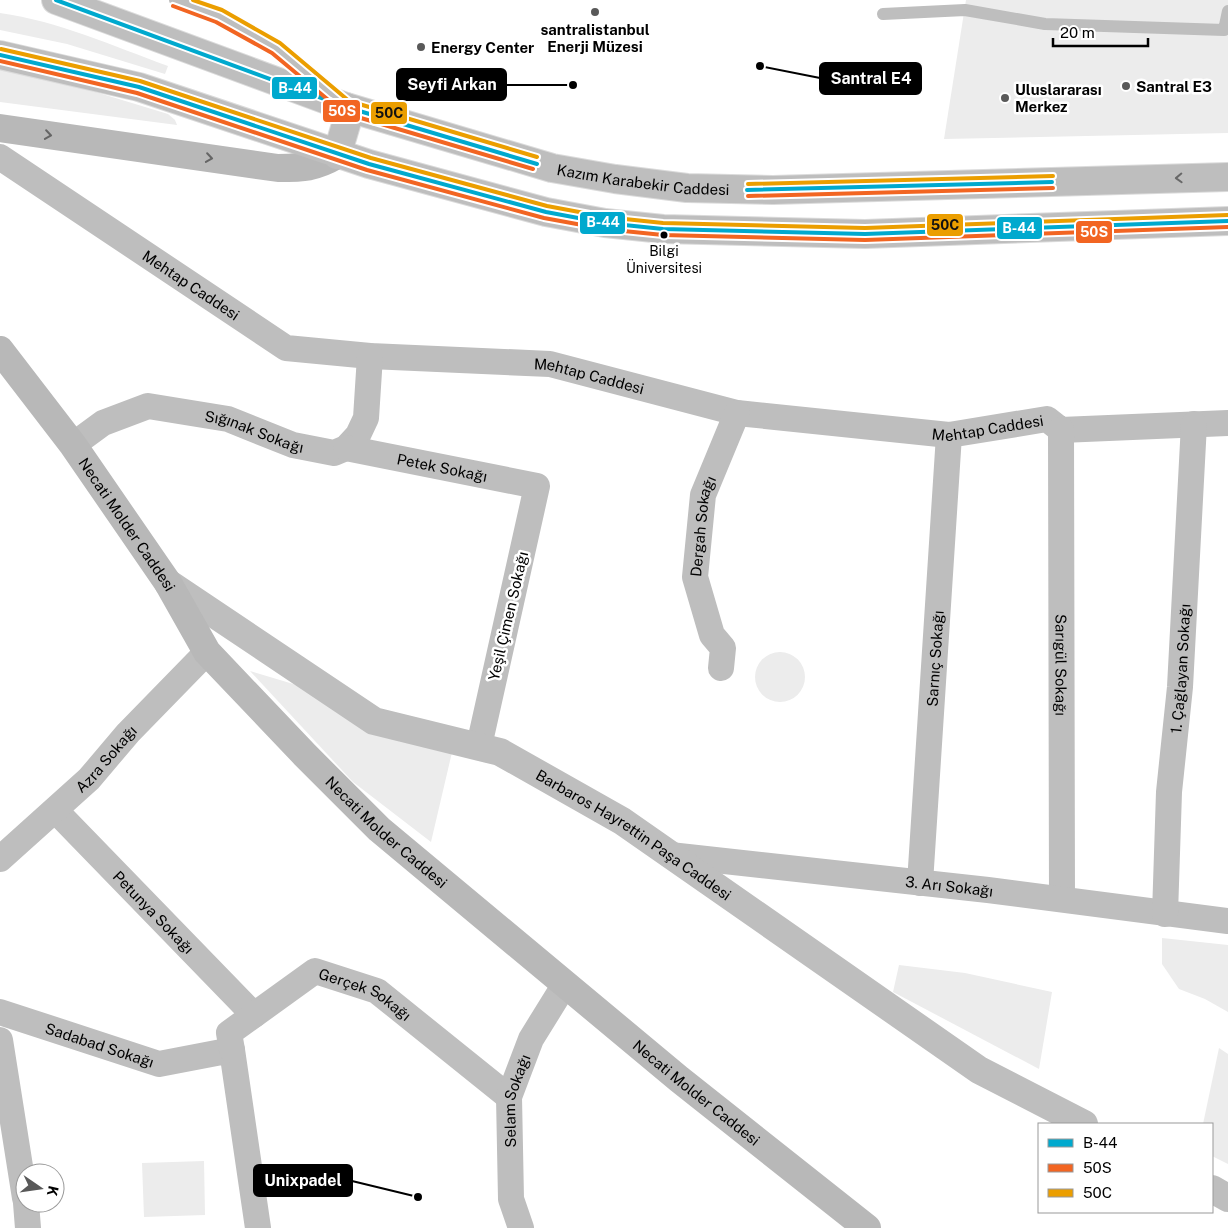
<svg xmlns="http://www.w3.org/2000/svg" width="1228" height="1228" viewBox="0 0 1228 1228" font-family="'Public Sans',sans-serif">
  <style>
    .green { fill: #ececec }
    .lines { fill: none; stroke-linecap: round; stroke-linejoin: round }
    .primary-casing { stroke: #dbdbdb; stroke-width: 30 }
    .service { stroke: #bebebe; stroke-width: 12 }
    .minor { stroke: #bebebe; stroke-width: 26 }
    .tertiary { stroke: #bebebe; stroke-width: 28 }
    .secondary { stroke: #b8b8b8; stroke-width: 28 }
    .primary { stroke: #bebebe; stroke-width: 28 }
    .bus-1-casing { stroke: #fff; stroke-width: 8 }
    .bus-2-casing { stroke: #fff; stroke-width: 8 }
    .bus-3-casing { stroke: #fff; stroke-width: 8 }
    .bus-1 { stroke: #00a9ce; stroke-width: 4 }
    .bus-2 { stroke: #f26522; stroke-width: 4 }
    .bus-3 { stroke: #eb9e00; stroke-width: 4 }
    .oneway { stroke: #656565 }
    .oneway2 { stroke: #686868 }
    .poi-dot { fill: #595959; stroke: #fff; stroke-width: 2 }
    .bus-dot { fill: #000; stroke: #fff; stroke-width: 2 }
    .labels { text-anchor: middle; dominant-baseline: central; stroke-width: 5; stroke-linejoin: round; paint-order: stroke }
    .bus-label { font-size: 14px; fill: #000; stroke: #fff }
    .poi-label { font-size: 15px; font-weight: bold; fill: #000; stroke: #fff; text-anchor: start }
    .street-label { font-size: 15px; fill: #000; stroke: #fff }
    .leader { fill: none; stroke: #000; stroke-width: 2 }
    .callout-dot { fill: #000; stroke: #fff; stroke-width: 2 }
    .callout { fill: #000; stroke: #000; stroke-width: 2 }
    .callout-label { font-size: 16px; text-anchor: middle; font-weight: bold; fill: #fff }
    .line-badge { stroke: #fff; stroke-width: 2 }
    .badge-label { font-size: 14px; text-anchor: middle; font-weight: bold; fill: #fff }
    .pale-badge-label { font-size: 14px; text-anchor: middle; font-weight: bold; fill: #111 }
  </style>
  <rect width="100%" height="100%" fill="#fff"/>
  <!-- green -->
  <g class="green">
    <path d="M966,0H1228V133L944,139Z"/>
    <path d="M0,13C58,21 113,46 168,66L165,74L67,44L0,30Z"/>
    <path d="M0,69L76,86L168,114L175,120L177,125L0,102Z"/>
    <circle cx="780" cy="677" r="25"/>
    <path d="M250,671L320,692L453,748L431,842L353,782Z"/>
    <path d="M1162,938L1228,945V1012L1205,999L1179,989L1162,964Z"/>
    <path d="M899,965L965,973L1052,992L1039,1069L893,992Z"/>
    <path d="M1219,1048L1228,1054V1164L1212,1156V1124H1203Z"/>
    <path d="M204,1161L205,1215L144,1217L142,1163Z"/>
  </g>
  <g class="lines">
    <!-- primary casing -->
    <g class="primary-casing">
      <g id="primary">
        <path id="s16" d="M56,0L346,107L552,168L615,179L687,188L773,190L1228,177"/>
        <path d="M0,55L139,87L369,164L546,212L605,223L663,229L865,234L1228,221"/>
        <path d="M337,155L347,121L346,107"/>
      </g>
    </g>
    <!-- service -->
    <g class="service">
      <path d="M175,0L219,16L276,48L327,91"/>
      <path d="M883,14L965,10L1045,24L1224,30L1228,11"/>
    </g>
    <!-- minor -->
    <g class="minor">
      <path id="s1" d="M0,157L286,348L370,356L550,364L737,413L949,435L1047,419L1061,430L1228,423"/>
      <path id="s2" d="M1061,430L1062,899"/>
      <path id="s3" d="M73,445L103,423L148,406L228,419L293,445L334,453L346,448L358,435L366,418L370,356"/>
      <path id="s4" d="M346,448L537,486L479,746"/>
      <path id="s5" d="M721,668L723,648L712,635L695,577L703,495L737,413"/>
      <path id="s6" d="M55,810L254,1015"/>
      <path id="s7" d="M670,855L988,890L1228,921"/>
      <path id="s8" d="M0,859L89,779L128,733L207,652"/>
      <path id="s9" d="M920,883L949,435"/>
      <path id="s10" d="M1165,914L1169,792L1180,687L1194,424"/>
      <path id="s11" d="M0,1012L159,1064L232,1050L258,1228"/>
      <path d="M0,1040L25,1198"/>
      <path id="s12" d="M232,1050L229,1033L315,971L377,991L509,1097"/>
      <path d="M26,1203L28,1228"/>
      <path id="s13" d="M521,1228L511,1199L509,1097L531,1039L565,984"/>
    </g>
    <!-- tertiary -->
    <g class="tertiary">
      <path id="s14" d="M168,583L374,721L500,752L622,821L979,1070L1084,1124"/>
      <path d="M1212,1189L1228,1198"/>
    </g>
    <!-- secondary -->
    <g class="secondary">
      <path d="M0,128L278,168C303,168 315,168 337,155"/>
      <path id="s15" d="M0,350L73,445L168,583L207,652L305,755L379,829L679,1079L867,1228"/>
    </g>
    <!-- primary -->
    <use href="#primary" class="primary"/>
    <!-- bus-1 casing -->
    <g class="bus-1-casing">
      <g id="bus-1">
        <path d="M56,0L346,107L537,164"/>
        <path d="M0,55L139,87L369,164L546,212L605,223L663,229L865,234L1228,221"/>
        <path d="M747,190L1052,182"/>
      </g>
    </g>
    <!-- bus-2 casing -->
    <g class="bus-2-casing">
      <g id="bus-2">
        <path d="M173,6L216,22L272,53L344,113L533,169"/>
        <path d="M0,61L137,93L367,170L544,218L604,229L663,235L865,240L1228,227"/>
        <path d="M748,196L1053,188"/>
      </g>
    </g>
    <!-- bus-3 casing -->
    <g class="bus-3-casing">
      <g id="bus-3">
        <path d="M193,0L222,10L280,43L349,101L537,157"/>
        <path d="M1,49L140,81L371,158L547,206L606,217L663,223L865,228L1228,215"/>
        <path d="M748,184L1053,176"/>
      </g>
    </g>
    <!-- bus-1 -->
    <use href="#bus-1" class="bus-1"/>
    <!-- bus-2 -->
    <use href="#bus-2" class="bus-2"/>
    <!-- bus-3 -->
    <use href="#bus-3" class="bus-3"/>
  </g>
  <!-- one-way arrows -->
  <defs><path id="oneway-chevron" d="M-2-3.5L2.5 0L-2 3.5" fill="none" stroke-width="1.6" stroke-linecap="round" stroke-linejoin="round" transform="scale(1.25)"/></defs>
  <g class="oneway">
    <use href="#oneway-chevron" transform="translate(48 135) rotate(8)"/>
    <use href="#oneway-chevron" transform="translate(209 158) rotate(8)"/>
  </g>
  <use class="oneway2" href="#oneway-chevron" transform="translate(1179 178) rotate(178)"/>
  <!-- markers -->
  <g class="poi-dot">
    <circle cx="595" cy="12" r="5"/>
    <circle cx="421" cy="47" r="5"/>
    <circle cx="1126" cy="86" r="5"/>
    <circle cx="1005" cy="98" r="5"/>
  </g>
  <circle class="bus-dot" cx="664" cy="235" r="4.5"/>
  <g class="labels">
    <!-- bus labels -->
    <g class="bus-label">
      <text x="664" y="251">Bilgi<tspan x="664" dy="17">Üniversitesi</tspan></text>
    </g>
    <!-- poi labels -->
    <g class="poi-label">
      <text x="595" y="29" text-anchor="middle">santralistanbul<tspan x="595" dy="17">Enerji Müzesi</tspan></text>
      <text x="431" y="47">Energy Center</text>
      <text x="1136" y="86">Santral E3</text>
      <text x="1015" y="89">Uluslararası<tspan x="1015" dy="17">Merkez</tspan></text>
    </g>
    <!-- street labels -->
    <g class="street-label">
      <text stroke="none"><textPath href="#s16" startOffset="616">Kazım Karabekir Caddesi</textPath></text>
      <text stroke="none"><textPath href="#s1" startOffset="230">Mehtap Caddesi</textPath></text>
      <text stroke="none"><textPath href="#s1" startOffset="649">Mehtap Caddesi</textPath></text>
      <text stroke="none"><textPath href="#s1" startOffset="1054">Mehtap Caddesi</textPath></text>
      <text stroke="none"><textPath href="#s3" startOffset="195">Sığınak Sokağı</textPath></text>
      <text stroke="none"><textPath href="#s4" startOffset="98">Petek Sokağı</textPath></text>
      <text stroke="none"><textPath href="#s15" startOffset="216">Necati Molder Caddesi</textPath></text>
      <text stroke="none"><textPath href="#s5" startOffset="149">Dergah Sokağı</textPath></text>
      <text transform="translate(508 616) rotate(-77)">Yeşil Çimen Sokağı</text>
      <text stroke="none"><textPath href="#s9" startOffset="225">Sarnıç Sokağı</textPath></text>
      <text stroke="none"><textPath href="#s2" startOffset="235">Sarıgül Sokağı</textPath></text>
      <text stroke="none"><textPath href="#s10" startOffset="246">1. Çağlayan Sokağı</textPath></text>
      <text stroke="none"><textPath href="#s8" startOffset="146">Azra Sokağı</textPath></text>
      <text stroke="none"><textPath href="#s15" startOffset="621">Necati Molder Caddesi</textPath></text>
      <text stroke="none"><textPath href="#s14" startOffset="535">Barbaros Hayrettin Paşa Caddesi</textPath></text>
      <text stroke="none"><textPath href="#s7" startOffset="281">3. Arı Sokağı</textPath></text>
      <text stroke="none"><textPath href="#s6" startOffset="142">Petunya Sokağı</textPath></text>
      <text stroke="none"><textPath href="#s12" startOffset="179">Gerçek Sokağı</textPath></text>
      <text stroke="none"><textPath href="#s11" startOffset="105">Sadabad Sokağı</textPath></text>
      <text stroke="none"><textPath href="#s15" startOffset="1026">Necati Molder Caddesi</textPath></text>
      <text stroke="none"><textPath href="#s13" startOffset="130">Selam Sokağı</textPath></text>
    </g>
  </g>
  <!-- callouts -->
  <path class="leader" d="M760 66L820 78M573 85L506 85M418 1197L352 1181"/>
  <g class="callout-dot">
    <circle cx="760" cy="66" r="5"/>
    <circle cx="573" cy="85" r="5"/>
    <circle cx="418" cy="1197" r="5"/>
  </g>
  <g class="callout">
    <rect x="820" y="63" width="101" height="31" rx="5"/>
    <rect x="397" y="69" width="109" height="31" rx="5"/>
    <rect x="254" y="1165" width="98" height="31" rx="5"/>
  </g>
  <g class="callout-label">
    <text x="871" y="84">Santral E4</text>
    <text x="452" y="90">Seyfi Arkan</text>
    <text x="303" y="1186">Unixpadel</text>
  </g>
  <g class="line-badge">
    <rect x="271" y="76" width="47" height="24" rx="5" fill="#00a9ce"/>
    <rect x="322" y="99" width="39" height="24" rx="5" fill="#f26522"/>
    <rect x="370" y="101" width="38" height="24" rx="5" fill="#eb9e00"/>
    <rect x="579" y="211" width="47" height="24" rx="5" fill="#00a9ce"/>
    <rect x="926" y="213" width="38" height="24" rx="5" fill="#eb9e00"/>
    <rect x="996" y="216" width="47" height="24" rx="5" fill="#00a9ce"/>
    <rect x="1075" y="220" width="38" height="24" rx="5" fill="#f26522"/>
  </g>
  <g class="badge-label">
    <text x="295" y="93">B-44</text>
    <text x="342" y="116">50S</text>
    <text x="603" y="227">B-44</text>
    <text x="1019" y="233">B-44</text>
    <text x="1094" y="237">50S</text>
  </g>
  <g class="pale-badge-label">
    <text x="389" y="118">50C</text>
    <text x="945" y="230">50C</text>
  </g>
  <!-- legend -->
  <rect x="1038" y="1123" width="175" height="90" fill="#ffffff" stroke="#999999"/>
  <rect x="1048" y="1139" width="25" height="8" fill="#00a9ce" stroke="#999999"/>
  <text x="1083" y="1148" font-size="15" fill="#000000">B-44</text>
  <rect x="1048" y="1164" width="25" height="8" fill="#f26522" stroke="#999999"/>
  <text x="1083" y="1173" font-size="15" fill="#000000">50S</text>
  <rect x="1048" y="1189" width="25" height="8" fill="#eb9e00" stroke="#999999"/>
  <text x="1083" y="1198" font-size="15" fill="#000000">50C</text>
  <!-- north arrow -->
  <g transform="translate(40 1188) rotate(103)"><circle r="24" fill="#ffffff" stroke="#999999"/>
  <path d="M0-4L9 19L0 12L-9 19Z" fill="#595959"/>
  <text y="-8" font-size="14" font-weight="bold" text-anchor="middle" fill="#000000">K</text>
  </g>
  <!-- scale -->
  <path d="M1053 38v8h95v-8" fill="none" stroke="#000000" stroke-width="2.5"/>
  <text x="1060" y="38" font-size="15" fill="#000000" stroke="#ffffff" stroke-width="4" paint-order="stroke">20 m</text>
</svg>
